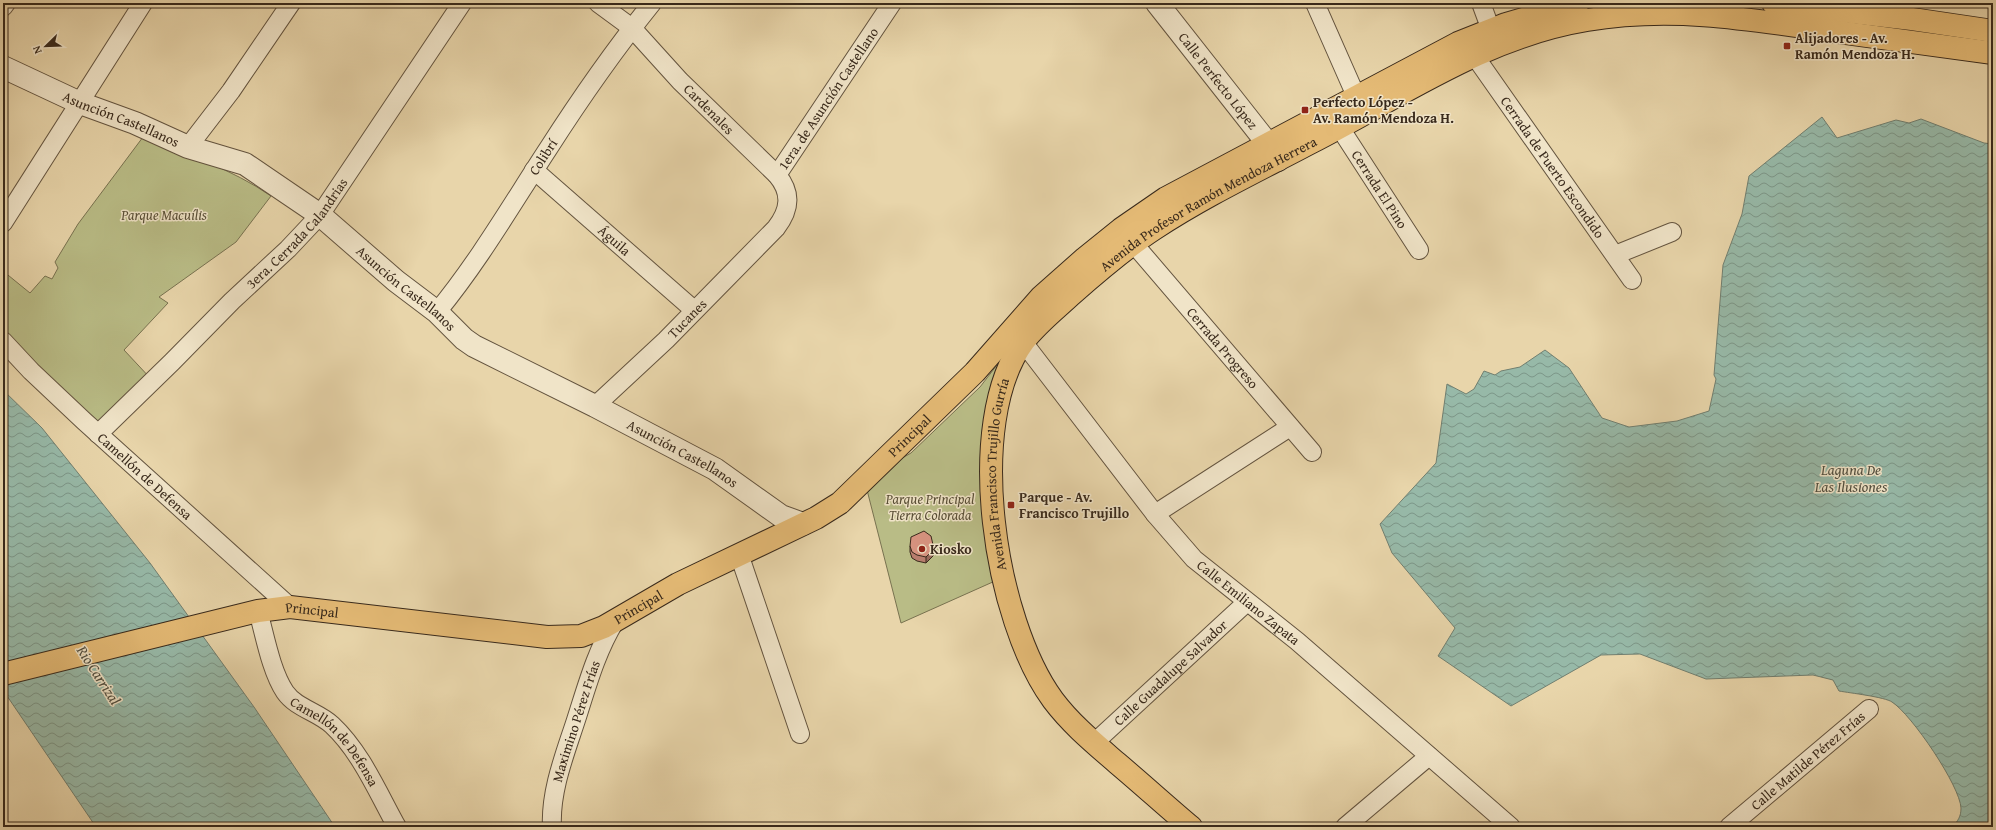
<svg xmlns="http://www.w3.org/2000/svg" width="1996" height="830" viewBox="0 0 1996 830" font-family="'Gentium Book Plus',serif">
  <style>
    .park { fill: #b9bc86; stroke: #787250 }
    .water { fill: url(#water-waves); stroke: #717f70 }
    .lines { fill: none; stroke-linecap: round; stroke-linejoin: round }
    .minor-casing { stroke: #64543f; stroke-width: 20 }
    .tertiary-casing { stroke: #64543f; stroke-width: 24 }
    .primary-casing { stroke: #38291b; stroke-width: 24 }
    .minor { stroke: #f0e4c8; stroke-width: 18 }
    .tertiary { stroke: #f0e4c8; stroke-width: 22 }
    .primary { stroke: #e4ba75; stroke-width: 22 }
    .wall { fill: #b97e6e; stroke: #38291b }
    .shaded-wall { fill: #96675a; stroke: #38291b }
    .building { fill: #d79380; stroke: #38291b }
    .poi-dot { fill: #8f2418; stroke: #f0e4c8; stroke-width: 1.5 }
    .labels { text-anchor: middle; dominant-baseline: central; stroke-width: 3; stroke-linejoin: round; paint-order: stroke }
    .poi-label { font-size: 14px; font-weight: bold; fill: #38291b; stroke: #f0e4c8; text-anchor: start }
    .street-label { font-size: 14px; fill: #38291b; stroke: #f0e4c8 }
    .park-label { font-size: 14px; font-style: italic; fill: #584e36; stroke: #f0e4c8 }
    .water-label { font-size: 15px; font-style: italic; fill: #504d3e; stroke: #f0e4c8 }
  </style>
  <defs>
    <pattern id="water-waves" width="16" height="10" patternUnits="userSpaceOnUse"><rect width="16" height="10" fill="#97b9a8"/><path d="M0 5q4-4 8 0t8 0" fill="none" stroke="#7c9688"/></pattern>
  </defs>
  <rect width="100%" height="100%" fill="#e8d5aa"/>
  <filter id="stains"><feTurbulence type="fractalNoise" baseFrequency=".005" numOctaves="4"/><feColorMatrix values="0 0 0 0 .2 0 0 0 0 .09 0 0 0 0 .02 0 0 0 .5 -.17"/></filter>
  <radialGradient id="worn" r=".72"><stop offset=".6" stop-color="#630" stop-opacity="0"/><stop offset="1" stop-color="#630" stop-opacity=".3"/></radialGradient>
  <!-- park -->
  <g class="park">
    <path d="M143,137C186,154 232,169 271,196L236,242L159,297L168,303L124,350L152,380L96,429L3,332V271L30,293L45,276L52,279L58,268L55,262L78,224Z"/>
    <path d="M1004,356L995,581L901,623L866,486L890,465L911,453L980,387Z"/>
  </g>
  <!-- water -->
  <g class="water">
    <path d="M1822,117L1837,138L1896,120L1909,123L1921,119L1984,143L1993,144V827H1953C1958,820 1961,817 1961,808C1960,786 1912,715 1892,702C1885,697 1850,693 1839,691L1833,680L1813,675L1706,679L1640,654L1601,655L1511,706L1438,656L1455,628L1392,553L1380,524L1436,463L1447,384L1466,394L1474,389L1484,371L1495,375L1501,371L1520,367L1545,350L1569,368L1602,418L1629,427L1677,421L1709,411L1716,379L1714,375L1723,265L1742,214L1749,176Z"/>
    <path d="M3,390L42,428L150,563L254,707L335,827H96L3,690Z"/>
  </g>
  <g class="lines">
    <!-- minor casing -->
    <g class="minor-casing">
      <g id="minor">
        <path d="M1315,3L1356,96L1363,108"/>
        <path d="M1481,3L1495,41"/>
        <path d="M3,7L6,3"/>
        <path id="s1" d="M1474,55L1632,280"/>
        <path id="s2" d="M1340,128L1419,250"/>
        <path d="M188,147L231,91L291,3"/>
        <path id="s3" d="M534,170L694,310"/>
        <path id="s4" d="M777,175L892,3"/>
        <path d="M3,223L143,3"/>
        <path id="s5" d="M1133,243L1312,452"/>
        <path d="M1615,255L1672,232"/>
        <path id="s6" d="M437,312C479,261 512,204 548,149C580,99 615,49 652,3"/>
        <path id="s7" d="M3,341L31,371L84,421L290,607"/>
        <path id="s8" d="M1023,342L1155,514L1194,559L1297,641L1511,827"/>
        <path id="s9" d="M595,406L666,340L776,228C790,210 792,193 777,175L680,81L632,28L598,3"/>
        <path id="s10" d="M98,434L172,362L232,301L288,249L320,215L462,3"/>
        <path d="M1155,514L1290,427"/>
        <path d="M739,554L800,734"/>
        <path id="s11" d="M258,611C265,636 271,671 285,692C296,708 318,712 332,725C361,752 378,793 397,827"/>
        <path id="s12" d="M1094,743L1247,602"/>
        <path id="s13" d="M552,827C550,791 565,754 576,720C587,686 596,652 615,621"/>
        <path d="M1345,827L1429,756"/>
        <path id="s14" d="M1729,827L1869,709"/>
      </g>
    </g>
    <!-- tertiary casing -->
    <g class="tertiary-casing">
      <g id="tertiary">
        <path id="s15" d="M1157,3L1268,144L1278,160"/>
        <path id="s16" d="M3,67L80,103L135,123L188,147L245,164L320,215L396,281L437,312L464,339L474,346L595,406L715,469L781,516L803,524"/>
      </g>
    </g>
    <!-- primary casing -->
    <g class="primary-casing">
      <g id="primary">
        <path d="M1773,3L1912,19L1993,31"/>
        <path id="s17" d="M3,674L258,611L290,607L547,637L581,636L604,627L678,584L816,518L840,503L975,372L1041,297L1085,258L1121,229L1166,198L1458,43L1506,24L1578,3"/>
        <path id="s18" d="M1191,827C1166,806 1142,784 1117,763C1094,743 1071,724 1053,700C995,621 963,423 1024,341C1038,323 1055,310 1071,295C1097,272 1125,248 1154,229C1204,196 1259,170 1312,142C1402,96 1484,37 1587,20C1667,6 1744,18 1823,30C1879,38 1936,45 1993,53"/>
      </g>
    </g>
    <!-- minor -->
    <use href="#minor" class="minor"/>
    <!-- tertiary -->
    <use href="#tertiary" class="tertiary"/>
    <!-- primary -->
    <use href="#primary" class="primary"/>
  </g>
  <!-- wall -->
  <path class="wall" d="M910,546L934,555L926,563L917,561L912,558L910,552Z"/>
  <!-- shaded-wall -->
  <path class="shaded-wall" d="M934,549V555L926,563V557Z"/>
  <!-- building -->
  <path class="building" d="M924,531L931,536L934,549L926,557L917,555L912,552L910,546L911,537Z"/>
  <!-- markers -->
  <g class="poi-dot">
    <rect x="1783" y="42" width="8" height="8" rx="2"/>
    <rect x="1301" y="106" width="8" height="8" rx="2"/>
    <rect x="1007" y="501" width="8" height="8" rx="2"/>
    <circle cx="922" cy="549" r="4"/>
  </g>
  <g class="labels">
    <!-- poi labels -->
    <g class="poi-label">
      <text x="1795" y="38">Alijadores - Av.<tspan x="1795" dy="16">Ramón Mendoza H.</tspan></text>
      <text x="1313" y="102">Perfecto López -<tspan x="1313" dy="16">Av. Ramón Mendoza H.</tspan></text>
      <text x="1019" y="497">Parque - Av.<tspan x="1019" dy="16">Francisco Trujillo</tspan></text>
      <text x="930" y="549">Kiosko</text>
    </g>
    <!-- street labels -->
    <g class="street-label">
      <text stroke="none"><textPath href="#s15" startOffset="99">Calle Perfecto López</textPath></text>
      <text stroke="none"><textPath href="#s4" startOffset="92">1era. de Asunción Castellano</textPath></text>
      <text transform="translate(709 109) rotate(45)">Cardenales</text>
      <text stroke="none"><textPath href="#s16" startOffset="129">Asunción Castellanos</textPath></text>
      <text stroke="none"><textPath href="#s6" startOffset="188">Colibrí</textPath></text>
      <text stroke="none"><textPath href="#s1" startOffset="137">Cerrada de Puerto Escondido</textPath></text>
      <text stroke="none"><textPath href="#s2" startOffset="73">Cerrada El Pino</textPath></text>
      <text stroke="none"><textPath href="#s18" startOffset="796">Avenida Profesor Ramón Mendoza Herrera</textPath></text>
      <text stroke="none"><textPath href="#s10" startOffset="283">3era. Cerrada Calandrias</textPath></text>
      <text stroke="none"><textPath href="#s3" startOffset="107">Águila</textPath></text>
      <text stroke="none"><textPath href="#s16" startOffset="465">Asunción Castellanos</textPath></text>
      <text stroke="none"><textPath href="#s9" startOffset="127">Tucanes</textPath></text>
      <text stroke="none"><textPath href="#s5" startOffset="138">Cerrada Progreso</textPath></text>
      <text stroke="none"><textPath href="#s17" startOffset="976">Principal</textPath></text>
      <text stroke="none"><textPath href="#s16" startOffset="789">Asunción Castellanos</textPath></text>
      <text stroke="none"><textPath href="#s18" startOffset="425">Avenida Francisco Trujillo Gurría</textPath></text>
      <text stroke="none"><textPath href="#s7" startOffset="196">Camellón de Defensa</textPath></text>
      <text stroke="none"><textPath href="#s8" startOffset="346">Calle Emiliano Zapata</textPath></text>
      <text stroke="none"><textPath href="#s17" startOffset="652">Principal</textPath></text>
      <text stroke="none"><textPath href="#s17" startOffset="317">Principal</textPath></text>
      <text stroke="none"><textPath href="#s12" startOffset="104">Calle Guadalupe Salvador</textPath></text>
      <text stroke="none"><textPath href="#s13" startOffset="109">Maximino Pérez Frías</textPath></text>
      <text stroke="none"><textPath href="#s11" startOffset="157">Camellón de Defensa</textPath></text>
      <text stroke="none"><textPath href="#s14" startOffset="103">Calle Matilde Pérez Frías</textPath></text>
    </g>
    <!-- park labels -->
    <g class="park-label">
      <text x="164" y="215">Parque Macuílis</text>
      <text x="930" y="499">Parque Principal<tspan x="930" dy="16">Tierra Colorada</tspan></text>
    </g>
    <!-- water labels -->
    <g class="water-label">
      <text x="1851" y="469">Laguna De<tspan x="1851" dy="17">Las Ilusiones</tspan></text>
      <text transform="translate(99 675) rotate(57)">Rio Carrizal</text>
    </g>
  </g>
  <!-- margin -->
  <rect width="1996" height="830" fill="none" stroke="#e8d5aa" stroke-width="16"/>
  <rect x="4" y="4" width="1988" height="822" fill="none" stroke="#38291b" stroke-width="2"/>
  <rect x="8" y="8" width="1980" height="814" fill="none" stroke="#38291b"/>
  <!-- north arrow -->
  <g transform="translate(46 46) rotate(247)" stroke="#f0e4c8" stroke-width="3" paint-order="stroke">
  <path d="M0-3L7 15L0 10L-7 15Z" fill="#38291b"/>
  <text y="-6" font-size="11" font-weight="bold" text-anchor="middle" fill="#38291b">N</text>
  </g>
  <rect width="100%" height="100%" filter="url(#stains)"/>
  <rect width="100%" height="100%" fill="url(#worn)"/>
</svg>
